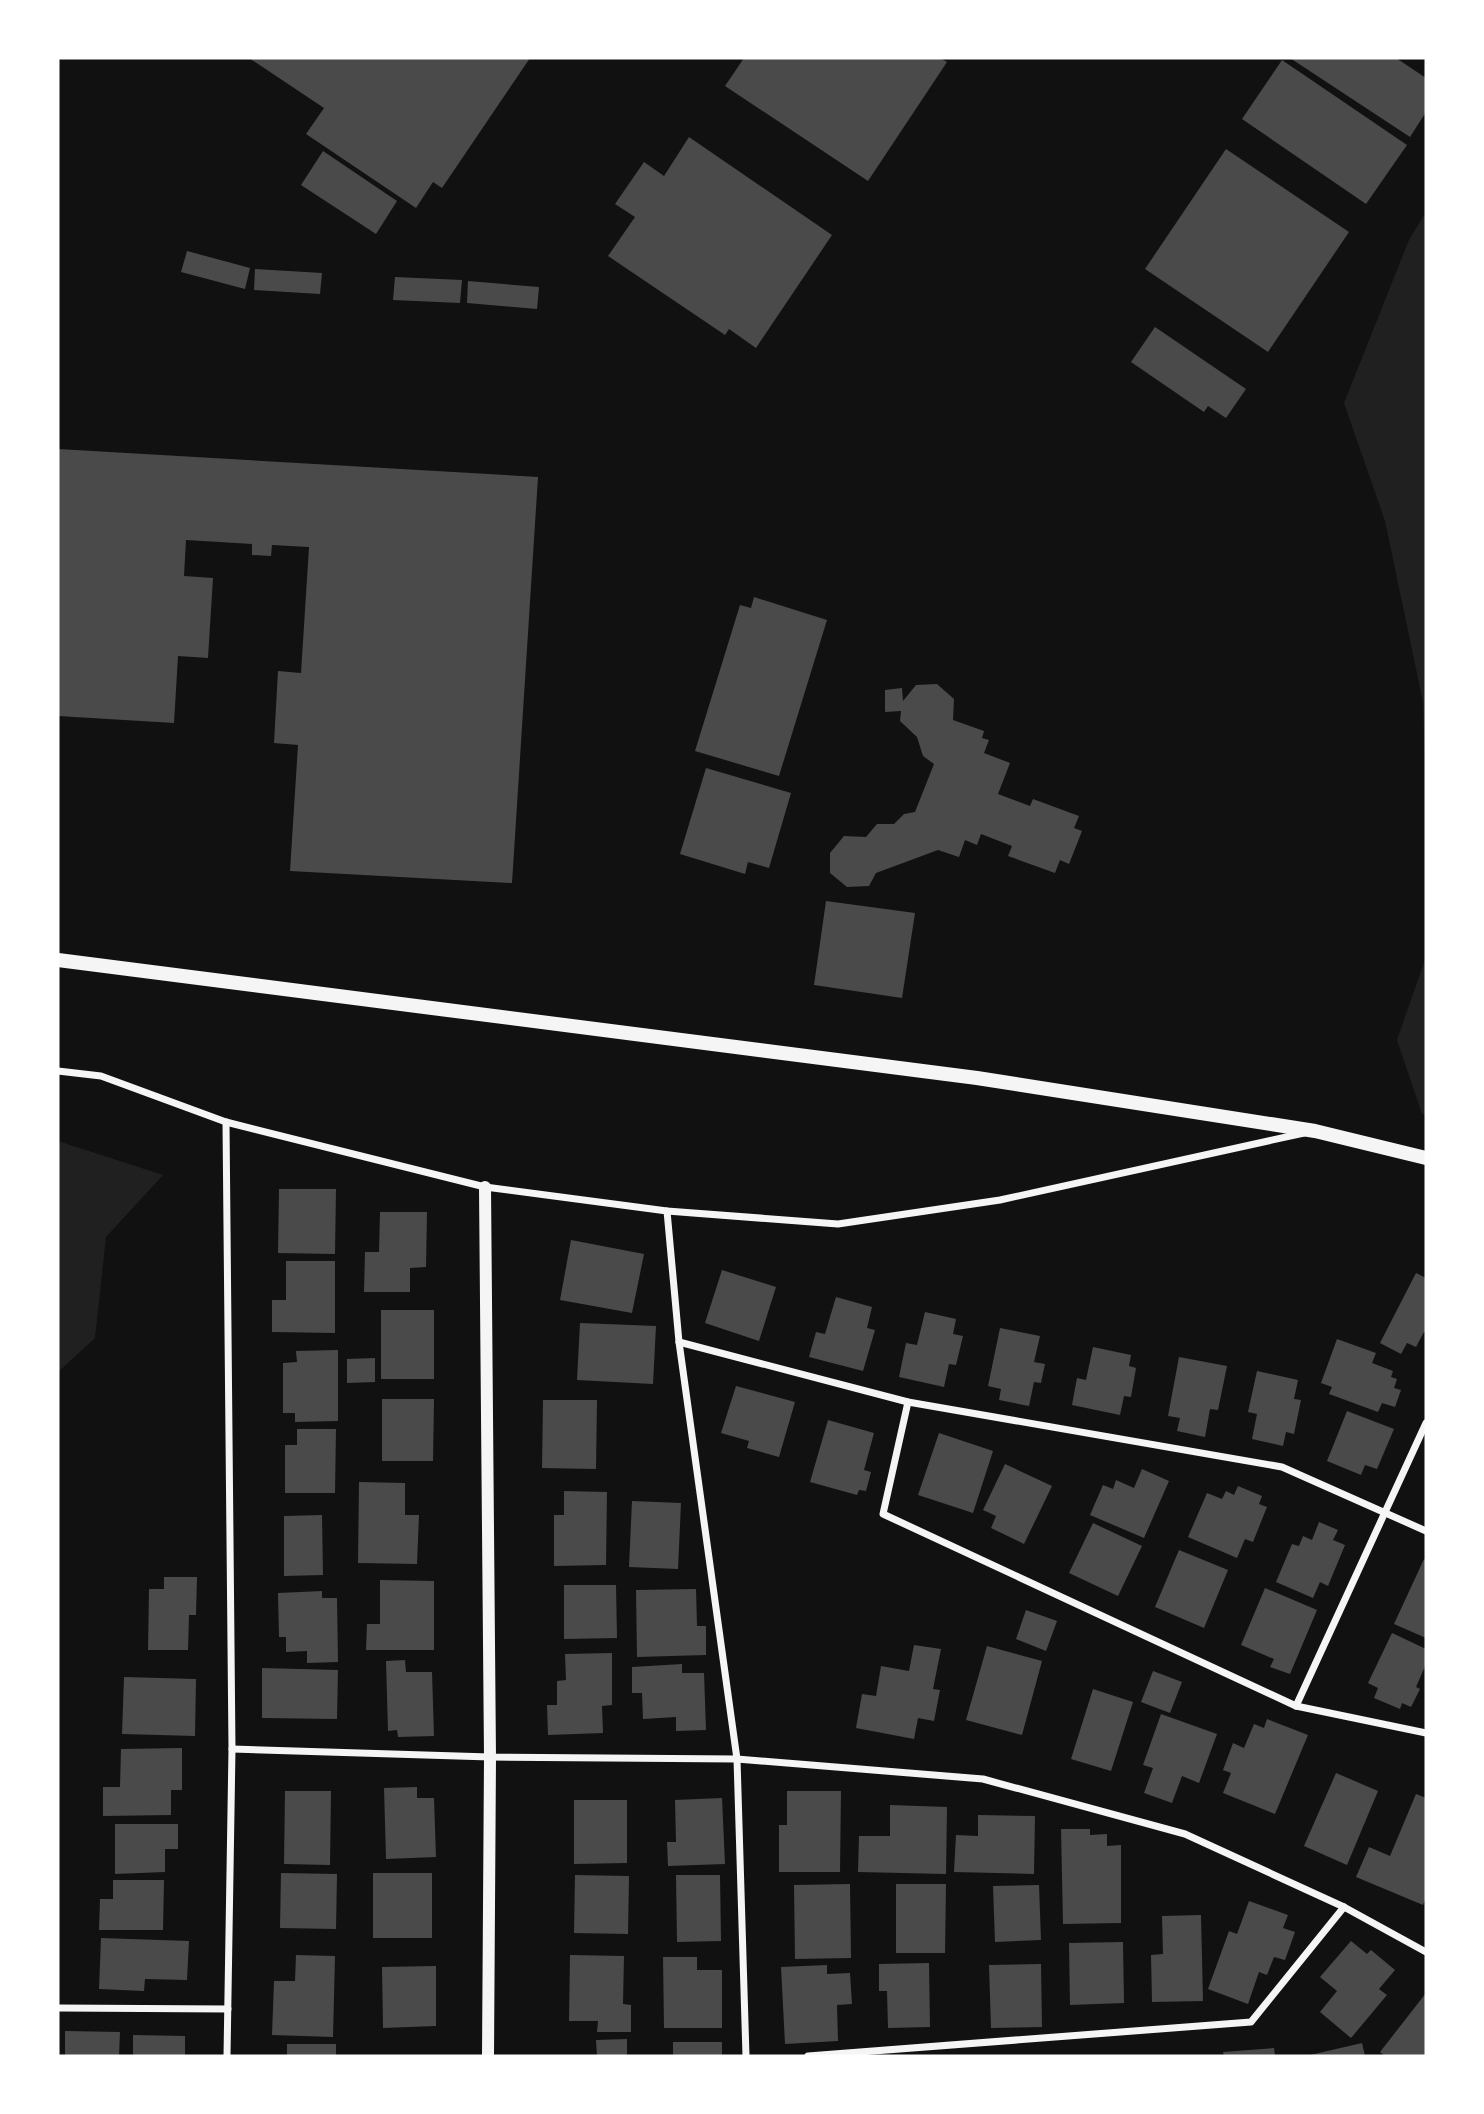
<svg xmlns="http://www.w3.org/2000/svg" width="1484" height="2114" viewBox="0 0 1484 2114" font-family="'IBM Plex Sans',sans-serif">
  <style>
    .green { fill: #202020 }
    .building { fill: #4a4a4a }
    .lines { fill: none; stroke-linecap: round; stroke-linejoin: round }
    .minor { stroke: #f5f5f5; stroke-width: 7 }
    .tertiary { stroke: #f5f5f5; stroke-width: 12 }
    .secondary { stroke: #f5f5f5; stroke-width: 14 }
  </style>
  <rect width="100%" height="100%" fill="#111"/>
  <!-- green -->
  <g class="green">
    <path d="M1426,212V797L1423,702L1385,521L1344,403L1409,240Z"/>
    <path d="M1426,957V1115L1422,1114L1397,1040Z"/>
    <path d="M58,1141L163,1175L106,1237L95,1338L58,1372Z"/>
  </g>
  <!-- building -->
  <g class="building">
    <path d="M249,58H530L442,188L433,182L416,208L306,134L324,108Z"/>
    <path d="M744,58H940L947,62L868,181L725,86Z"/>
    <path d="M1290,58H1396L1426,78V112L1410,137Z"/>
    <path d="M1282,60L1407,145L1366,204L1242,119Z"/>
    <path d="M689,137L832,235L756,348L729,329L725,335L608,256L635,217L615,204L644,162L664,176Z"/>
    <path d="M1226,149L1349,232L1268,352L1145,269Z"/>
    <path d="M323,151L397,201L376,234L301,185Z"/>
    <path d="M187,251L250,268L245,289L181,272Z"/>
    <path d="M255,269L322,273L320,294L254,290Z"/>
    <path d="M395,277L462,280L460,303L393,300Z"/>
    <path d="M468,281L539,287L537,309L467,303Z"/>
    <path d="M1155,327L1246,389L1226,418L1208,406L1204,412L1131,362Z"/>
    <path d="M58,449L538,477L512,883L290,871L298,745L274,743L278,671L301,673L309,547L272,545L271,556L252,555V544L186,540L184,576L213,578L208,658L178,656L174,723L58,716Z"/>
    <path d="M754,597L827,620L779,776L695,751L740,605L751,608Z"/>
    <path d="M937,684L954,699L953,720L984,731L982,738L989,740L984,753L1010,763L998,794L1030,806L1033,799L1079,816L1074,828L1082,831L1069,864L1060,860L1055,873L1008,856L1012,846L981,834L977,845L965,840L959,857L938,850L876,873L869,886L847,887L830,873V853L844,836L866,837L877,824H894L904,814L915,812L934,764L923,756L917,737L900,721L901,711L885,712V690L902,688L903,701L916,685Z"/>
    <path d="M706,768L791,793L769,868L748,862L745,874L680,854Z"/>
    <path d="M826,901L915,913L902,998L814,985Z"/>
    <path d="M279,1189H336L335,1254L278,1253Z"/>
    <path d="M380,1212H427L426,1267L410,1268V1292H364L365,1252H379Z"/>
    <path d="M571,1240L644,1254L632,1313L560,1300Z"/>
    <path d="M286,1261H335V1333L272,1332V1300H286Z"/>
    <path d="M722,1270L776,1287L759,1341L705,1323Z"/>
    <path d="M1416,1273L1426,1278V1333L1424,1332L1416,1347L1407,1343L1401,1354L1380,1343Z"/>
    <path d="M836,1297L872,1307L867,1328L875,1330L863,1371L809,1357L816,1332L825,1334Z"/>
    <rect x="381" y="1310" width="53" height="69"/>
    <path d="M925,1312L956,1319L953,1334L963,1336L956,1365L949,1364L944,1387L899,1377L906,1343L917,1345Z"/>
    <path d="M580,1323L656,1326L653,1384L577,1380Z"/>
    <path d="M1000,1328L1040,1336L1034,1362L1045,1364L1041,1383L1034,1382L1029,1406L999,1400L1001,1389L988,1386Z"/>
    <path d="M1337,1339L1376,1353L1372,1363L1393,1371L1391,1377L1397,1379L1394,1388L1401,1390L1395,1407L1382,1403L1378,1412L1329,1394L1332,1387L1321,1383Z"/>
    <path d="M1093,1347L1131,1355L1129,1366L1136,1368L1131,1397L1124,1396L1120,1415L1072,1405L1077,1378L1086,1380Z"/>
    <path d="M338,1350V1421L295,1422V1413H283V1363L297,1362L296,1351Z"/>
    <path d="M1179,1357L1227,1366L1218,1410L1210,1409L1205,1437L1177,1431L1180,1418L1168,1416Z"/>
    <path d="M375,1358V1382L347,1383V1359Z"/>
    <path d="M1257,1371L1298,1380L1294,1399L1301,1400L1294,1434L1286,1432L1283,1446L1252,1439L1257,1414L1248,1412Z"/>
    <path d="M736,1386L795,1402L779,1457L747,1448L749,1441L721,1433Z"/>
    <path d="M382,1399H434L433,1461H382Z"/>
    <path d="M543,1400H597L596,1469L542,1468Z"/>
    <path d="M1347,1411L1394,1429L1377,1469L1365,1465L1361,1475L1327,1461Z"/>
    <path d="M828,1420L874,1433L864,1470L871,1472L866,1491L859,1490L857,1495L810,1482Z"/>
    <path d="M297,1429H336L335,1493H285V1445H297Z"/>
    <path d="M939,1433L993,1451L973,1513L918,1495Z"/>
    <path d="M1005,1464L1052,1486L1024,1544L991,1528L996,1516L983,1510Z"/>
    <path d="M1142,1469L1169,1481L1144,1538L1090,1515L1103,1485L1113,1489L1116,1480L1134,1488Z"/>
    <path d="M359,1482L405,1483V1515H419L417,1564L358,1563Z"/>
    <path d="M1238,1486L1262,1496L1259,1504L1267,1507L1253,1542L1245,1539L1237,1558L1188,1537L1207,1493L1222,1499L1226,1491L1234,1495Z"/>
    <path d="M564,1491L607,1492L606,1565L554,1566V1515H564Z"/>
    <path d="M632,1501L681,1503L678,1569L629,1567Z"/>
    <path d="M322,1515L323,1575L284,1576V1516Z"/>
    <path d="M1319,1522L1338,1530L1333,1540L1345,1545L1328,1586L1320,1582L1313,1598L1276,1582L1292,1544L1299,1546L1303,1536L1312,1540Z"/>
    <path d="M1093,1523L1142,1546L1118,1596L1069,1573Z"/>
    <path d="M1179,1550L1228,1570L1204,1628L1155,1607Z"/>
    <path d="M1424,1559L1426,1560V1638L1394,1624Z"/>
    <path d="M164,1577H197L196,1615H189L188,1650H148L149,1589H164Z"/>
    <path d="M380,1580L434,1581V1650H366L367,1624H380Z"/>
    <path d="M564,1585H616L617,1638L564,1639Z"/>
    <path d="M1265,1588L1317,1610L1290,1674L1270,1667L1274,1659L1241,1645Z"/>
    <path d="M696,1589L697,1626H706V1655L637,1657L636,1590Z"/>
    <path d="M322,1591V1598H337L338,1662L307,1663V1651L286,1652V1637H279L278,1593Z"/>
    <path d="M1026,1610L1057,1621L1046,1651L1016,1639Z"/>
    <path d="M1392,1633L1426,1649V1664L1416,1687L1420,1689L1411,1707L1402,1703L1400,1709L1374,1698L1378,1688L1368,1683Z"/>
    <path d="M914,1645L941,1649L933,1689L940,1690L934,1721L918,1718L914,1739L856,1728L862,1694L876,1696L881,1666L909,1671Z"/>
    <path d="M987,1646L1042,1661L1022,1735L966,1720Z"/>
    <path d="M612,1653V1705L602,1706L603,1733L548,1735L547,1705H557V1681L566,1680L565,1654Z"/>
    <path d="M405,1660L406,1672H432L434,1736L398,1737L397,1730L388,1731L386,1661Z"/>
    <path d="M682,1664V1673H704L706,1730L676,1731V1717L643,1719L642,1693H632V1667Z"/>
    <path d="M262,1668L338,1670L337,1719L262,1718Z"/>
    <path d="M1153,1671L1182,1682L1170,1713L1141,1702Z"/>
    <path d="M124,1677L196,1679L195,1736L122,1734Z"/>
    <path d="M1093,1689L1133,1702L1111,1771L1071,1759Z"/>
    <path d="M1161,1714L1217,1734L1199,1783L1182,1776L1172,1803L1144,1793L1153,1768L1143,1765Z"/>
    <path d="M1267,1719L1308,1735L1275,1814L1223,1793L1231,1773L1223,1770L1233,1743L1244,1748L1254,1724L1264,1728Z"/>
    <path d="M182,1748V1790H171V1815L103,1816V1787H120L121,1749Z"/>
    <path d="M1336,1773L1378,1791L1347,1865L1304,1846Z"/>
    <path d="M417,1787V1798H434L436,1857L386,1859L384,1788Z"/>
    <path d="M285,1791H331L330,1865L284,1864Z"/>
    <path d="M787,1791H841L840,1872H779V1825H787Z"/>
    <path d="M1416,1794L1426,1798V1897L1423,1905L1356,1877L1369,1847L1390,1856Z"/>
    <path d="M722,1798L725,1864L668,1866L667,1842H676L675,1800Z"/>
    <path d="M574,1800H627V1863L574,1864Z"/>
    <path d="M890,1805L947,1807L946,1874L858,1872L859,1836H890Z"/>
    <path d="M978,1815L1035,1816L1034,1874L954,1872L956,1835L978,1836Z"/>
    <path d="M115,1824H178V1849H165V1872L115,1874Z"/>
    <path d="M1061,1829H1090V1835L1107,1834V1846L1121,1845V1923L1063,1924Z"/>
    <path d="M281,1873L337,1874L336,1929L280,1928Z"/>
    <rect x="373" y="1873" width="59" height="65"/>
    <path d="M575,1875L629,1876L628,1934L574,1933Z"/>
    <path d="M676,1875H720L721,1941L677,1942Z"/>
    <path d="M113,1880H164L163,1930H99L100,1899H113Z"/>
    <path d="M850,1884L851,1958L795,1959L794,1885Z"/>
    <path d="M896,1884H946L945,1953H896Z"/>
    <path d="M1039,1885L1041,1940L995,1942L993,1886Z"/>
    <path d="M1249,1901L1288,1915L1283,1928L1295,1932L1285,1960L1274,1957L1267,1975L1259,1972L1248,2004L1208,1989L1229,1931L1237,1934Z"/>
    <path d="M1201,1915L1203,2001L1152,2002L1151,1955L1163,1954L1162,1916Z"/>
    <path d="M101,1938L189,1941L187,1980L145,1979L144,1991L99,1989Z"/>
    <path d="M1351,1941L1367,1954L1371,1950L1395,1970L1379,1989L1387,1995L1351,2038L1320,2012L1337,1991L1320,1977Z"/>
    <path d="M1123,1942L1124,2003L1070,2005L1069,1943Z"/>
    <path d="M296,1955L335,1956L333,2037L272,2035L274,1981H295Z"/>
    <path d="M570,1955L624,1956L623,2004L631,2005V2032H597L598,2021H569Z"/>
    <path d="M663,1957H697V1970H722V2028H664Z"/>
    <path d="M929,1963L930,2027L888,2028L887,1991H879V1964Z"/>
    <path d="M1041,1964L1042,2027L991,2028L989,1965Z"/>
    <path d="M827,1965V1974L850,1973L852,2004L837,2005L838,2041L785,2044L781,1967Z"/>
    <path d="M436,1966V2026L383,2028L382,1967Z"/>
    <path d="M1426,1993V2056H1385L1380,2052Z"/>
    <path d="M65,2031L120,2032L119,2056H65Z"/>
    <path d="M133,2035L185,2036V2056H133Z"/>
    <path d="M627,2039V2056H597L596,2040Z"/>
    <rect x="673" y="2042" width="49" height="14"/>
    <path d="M1362,2043L1365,2056H1310V2055Z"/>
    <rect x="287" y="2044" width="49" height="12"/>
    <path d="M1274,2048L1275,2056H1224L1223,2052Z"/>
  </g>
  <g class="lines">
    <!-- minor -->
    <g class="minor">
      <path d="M58,1071L101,1076L226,1122L485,1187L667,1211L838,1224L1000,1200L1304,1133"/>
      <path d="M226,1122L232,1749L227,2056"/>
      <path d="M667,1211L679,1342L737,1759L746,2056"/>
      <path d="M679,1342L908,1402L1282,1467L1426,1531"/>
      <path d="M908,1402L883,1514L1296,1706L1426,1733"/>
      <path d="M1296,1706L1426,1423"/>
      <path d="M232,1749L490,1757L737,1759L983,1779L1185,1834L1344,1907L1426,1952"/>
      <path d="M58,2008L228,2009"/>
      <path d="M808,2056L1251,2022L1344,1907"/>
    </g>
    <!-- tertiary -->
    <path class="tertiary" d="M485,1187L490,1757L488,2056"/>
    <!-- secondary -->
    <path class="secondary" d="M58,960L977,1078L1315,1131L1426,1158"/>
  </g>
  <!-- border -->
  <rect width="1484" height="2114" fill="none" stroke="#ffffff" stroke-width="119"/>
</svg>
